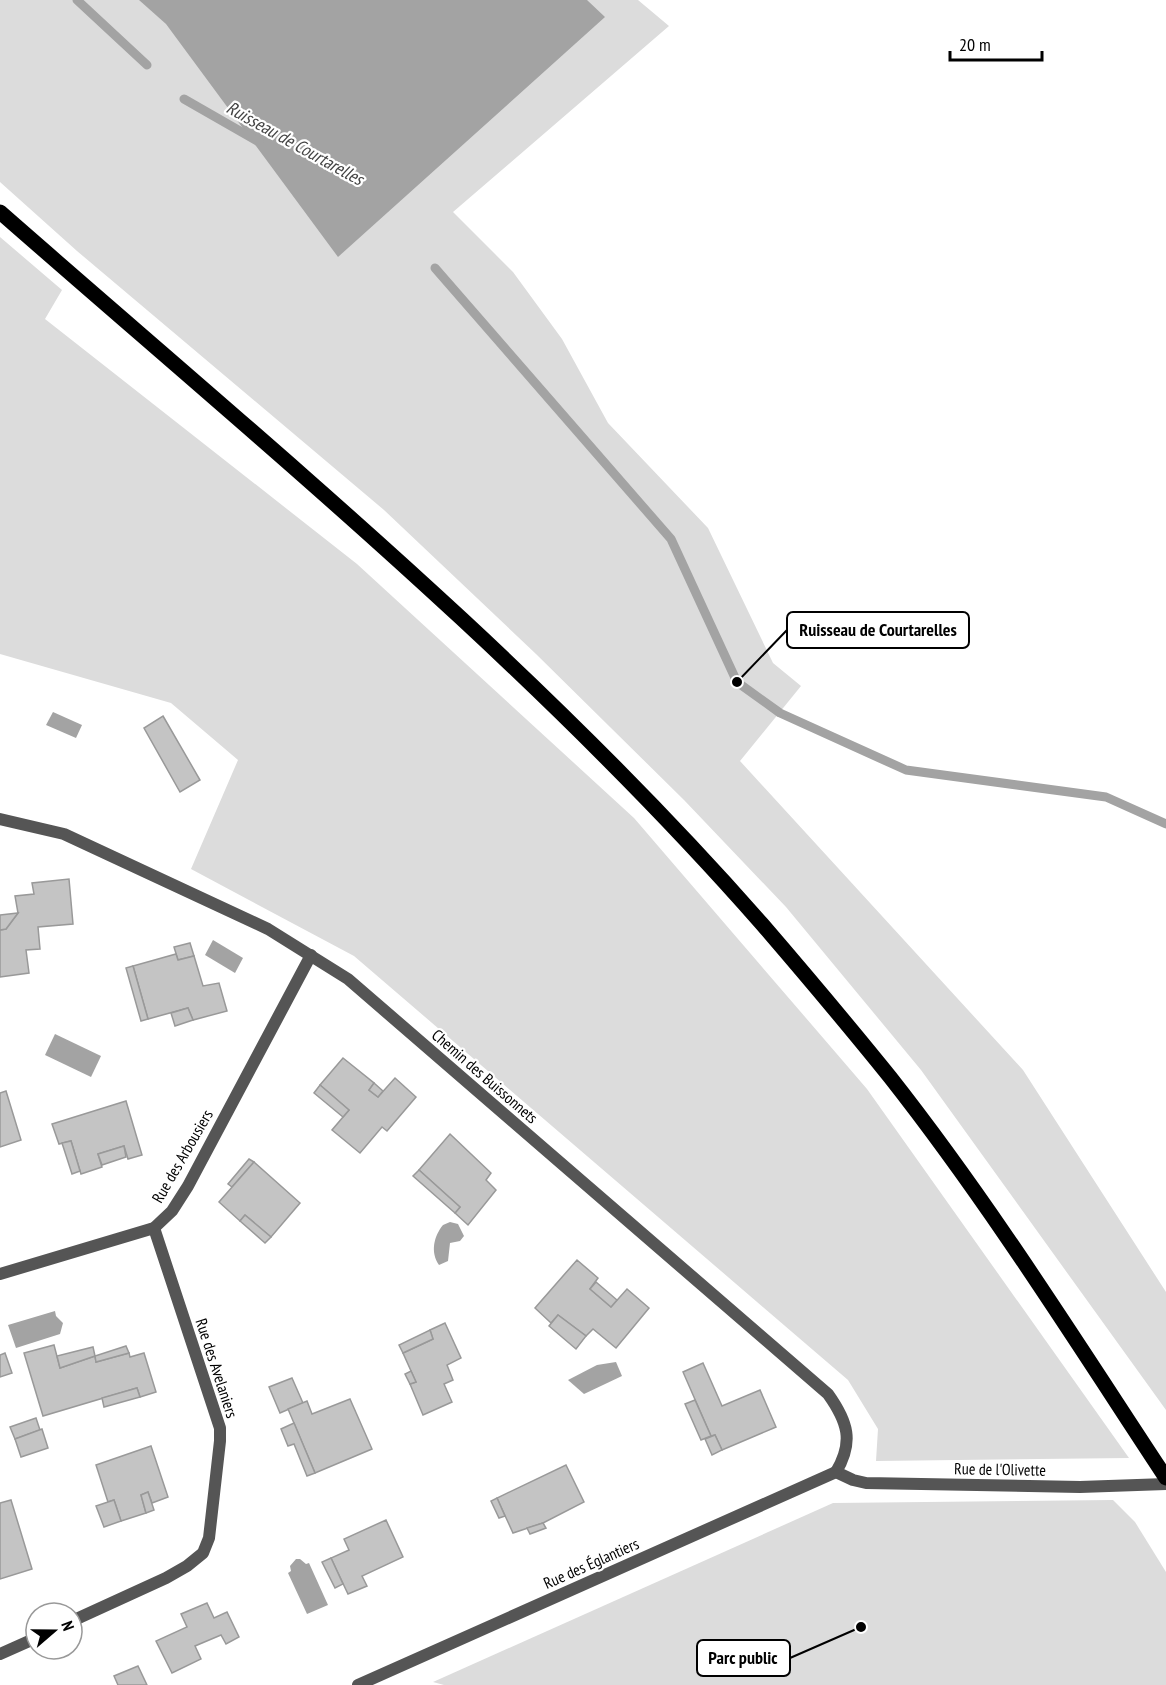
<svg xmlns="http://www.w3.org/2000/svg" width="1166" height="1685" viewBox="0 0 1166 1685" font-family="'PT Sans Narrow',sans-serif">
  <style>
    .green { fill: #dcdcdc }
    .water { fill: #a3a3a3 }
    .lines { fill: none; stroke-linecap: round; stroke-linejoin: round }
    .stream { stroke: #a3a3a3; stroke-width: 9 }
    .building { fill: #c4c4c4; stroke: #999; stroke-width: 1.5 }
    .minor { stroke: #555; stroke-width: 12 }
    .primary { stroke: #000; stroke-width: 15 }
    .labels { text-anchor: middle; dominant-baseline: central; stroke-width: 4.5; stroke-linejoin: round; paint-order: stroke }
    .street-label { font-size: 16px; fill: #000; stroke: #fff }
    .water-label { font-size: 18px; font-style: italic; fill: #444; stroke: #fff }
    .leader { fill: none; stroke: #000; stroke-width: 2 }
    .callout-dot { fill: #000; stroke: #fff; stroke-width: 2 }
    .callout { fill: #fff; stroke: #000; stroke-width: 2 }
    .callout-label { font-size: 18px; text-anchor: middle; font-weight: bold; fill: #000 }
  </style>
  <rect width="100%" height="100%" fill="#fff"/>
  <!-- green -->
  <g class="green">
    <path d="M0,0H638L669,26L453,212L513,272L562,339L608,423L708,528L773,663L801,686L740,761L1023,1070L1166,1292V1410L921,1070L786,907L684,800L536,654L384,510L77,251L0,182Z"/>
    <path d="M0,237L62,290L45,319L357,564L634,818L867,1089L1129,1458L876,1461L878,1429L848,1380L354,956L191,869L238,760L171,703L0,654Z"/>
    <path d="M1113,1500L1135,1522L1166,1572V1685H444L433,1682L833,1503Z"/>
  </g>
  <!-- water -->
  <g class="water">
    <path d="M139,0H587L605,17L338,257L166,24Z"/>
    <path d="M53,712L82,725L76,738L46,725Z"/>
    <path d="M213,940L243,958L235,973L205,955Z"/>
    <path d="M55,1034L101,1056L91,1077L45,1055Z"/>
    <path d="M450,1222L458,1224L464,1236L460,1241L450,1243L448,1261L439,1265C430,1252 434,1236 443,1225Z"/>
    <path d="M55,1311L56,1316L63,1323L60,1334L16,1348L8,1325Z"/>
    <path d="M616,1362L622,1376L584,1394L568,1380L597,1365Z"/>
    <path d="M296,1559H300L306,1564L309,1563L328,1605L307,1614L288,1573L291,1571L290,1566Z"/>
  </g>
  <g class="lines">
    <!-- stream -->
    <g class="stream">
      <path d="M77,0L147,65"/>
      <path d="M184,99L259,142"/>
      <path d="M435,268L671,539L737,682L780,713L906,770L1106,797L1166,824"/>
    </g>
  </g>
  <!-- building -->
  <g class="building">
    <path d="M163,716L200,780L180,792L144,728Z"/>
    <path d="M69,879L73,924L38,927L40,949L26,950L29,973L0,977V930L6,929L18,913L15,896L34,894L32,883Z"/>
    <path d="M18,913L6,929L0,930V915Z"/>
    <path d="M190,943L194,956L178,960L174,947Z"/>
    <path d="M176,954L178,960L194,956L203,986L219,983L227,1011L193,1020L188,1008L148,1019L133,966Z"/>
    <path d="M133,966L148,1019L141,1021L126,968Z"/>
    <path d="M188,1008L193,1020L175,1026L171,1013Z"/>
    <path d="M343,1058L374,1083L369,1090L378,1097L395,1078L416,1097L387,1131L382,1127L360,1153L332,1130L349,1110L320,1085Z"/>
    <path d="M374,1083L383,1091L378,1097L369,1090Z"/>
    <path d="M320,1085L349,1110L343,1117L314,1093Z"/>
    <path d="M6,1091L21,1140L0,1147V1093Z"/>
    <path d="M126,1101L142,1155L128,1159L124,1146L98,1154L102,1167L81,1174L71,1141L59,1144L52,1124Z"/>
    <path d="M450,1134L491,1173L486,1180L496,1190L468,1225L455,1213L460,1207L419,1170Z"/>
    <path d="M71,1141L80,1171L72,1174L62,1143Z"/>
    <path d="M124,1146L126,1157L102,1165L98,1154Z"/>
    <path d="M249,1159L254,1162L232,1187L228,1184Z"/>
    <path d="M254,1162L300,1203L271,1237L245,1215L240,1221L219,1202Z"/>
    <path d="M419,1170L460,1207L455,1213L413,1176Z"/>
    <path d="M245,1215L271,1237L265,1243L240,1221Z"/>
    <path d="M577,1260L598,1278L590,1289L611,1307L627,1289L649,1308L616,1348L593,1329L586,1336L558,1315L551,1323L535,1308Z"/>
    <path d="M596,1282L617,1300L611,1307L590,1289Z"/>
    <path d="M558,1315L586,1336L576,1349L549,1326Z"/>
    <path d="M445,1323L461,1358L447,1365L453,1380L444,1384L452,1402L423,1415L410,1384L416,1382L403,1353L433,1339L430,1330Z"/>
    <path d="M430,1330L433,1339L403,1353L399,1345Z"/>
    <path d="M54,1345L60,1368L95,1356L96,1362L129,1353L130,1357L144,1353L156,1392L140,1397L137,1388L43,1416L24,1353Z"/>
    <path d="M126,1346L129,1353L96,1362L95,1356Z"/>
    <path d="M93,1347L95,1356L60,1368L57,1356Z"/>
    <path d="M5,1353L12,1373L0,1377V1355Z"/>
    <path d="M703,1363L722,1406L760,1390L776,1427L722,1450L715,1435L711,1436L683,1372Z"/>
    <path d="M411,1371L416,1382L410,1384L405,1374Z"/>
    <path d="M292,1378L303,1403L280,1413L269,1387Z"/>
    <path d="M137,1388L140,1397L104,1407L102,1398Z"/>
    <path d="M350,1399L372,1449L315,1473L288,1409L307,1401L312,1414Z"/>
    <path d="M695,1400L711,1436L701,1440L685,1404Z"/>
    <path d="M36,1418L40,1430L15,1439L10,1427Z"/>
    <path d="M294,1423L315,1473L307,1476L294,1444L288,1446L281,1429Z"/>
    <path d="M42,1429L48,1448L21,1457L15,1439Z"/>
    <path d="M715,1435L722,1450L712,1455L705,1439Z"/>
    <path d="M151,1446L168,1497L152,1503L148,1492L141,1495L146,1513L121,1521L114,1500L108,1502L96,1465Z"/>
    <path d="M566,1465L584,1502L543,1523L513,1533L497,1498Z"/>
    <path d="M148,1492L154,1510L146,1513L141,1495Z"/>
    <path d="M497,1498L505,1516L499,1518L491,1501Z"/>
    <path d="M11,1500L32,1569L0,1579V1503Z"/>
    <path d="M114,1500L121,1521L104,1527L96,1506Z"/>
    <path d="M386,1520L403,1557L362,1576L367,1586L348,1594L331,1558L349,1550L344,1539Z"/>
    <path d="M543,1523L546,1528L530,1534L527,1528Z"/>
    <path d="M331,1558L343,1584L335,1588L322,1562Z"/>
    <path d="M207,1603L214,1618L227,1612L239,1637L226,1644L221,1635L195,1646L201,1659L172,1673L156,1641L187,1627L181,1614Z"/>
    <path d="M138,1666L147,1685H118L114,1676Z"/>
  </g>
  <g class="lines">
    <!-- minor -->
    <g class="minor">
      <path d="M0,819L64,834L268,929L348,979L828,1394C848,1422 854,1442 836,1472"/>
      <path d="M0,1274L154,1228L172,1211L188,1186L311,955"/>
      <path d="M836,1472L853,1480L866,1483L1080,1487L1166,1484"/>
      <path d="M72,1621L166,1578L187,1566L203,1553L209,1538L220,1441V1428L154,1228"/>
      <path d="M0,1654L36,1638"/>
      <path d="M358,1685L836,1472"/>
    </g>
    <!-- primary -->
    <path class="primary" d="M0,212C261,441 532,662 762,924C805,974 848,1025 890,1077C990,1204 1077,1343 1166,1478"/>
  </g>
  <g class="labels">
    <!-- street labels -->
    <g class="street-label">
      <text transform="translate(485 1076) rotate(41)">Chemin des Buissonnets</text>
      <text transform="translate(182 1156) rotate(-60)">Rue des Arbousiers</text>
      <text transform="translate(217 1368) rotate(72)">Rue des Avelaniers</text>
      <text transform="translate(1000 1469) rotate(1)">Rue de l'Olivette</text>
      <text transform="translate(591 1563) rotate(-24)">Rue des Églantiers</text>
    </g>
    <!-- water labels -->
    <g class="water-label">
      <text transform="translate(295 143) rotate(29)">Ruisseau de Courtarelles</text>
    </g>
  </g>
  <!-- callouts -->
  <path class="leader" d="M737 682L787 630M861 1627L790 1658"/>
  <g class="callout-dot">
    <circle cx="737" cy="682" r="6"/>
    <circle cx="861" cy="1627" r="6"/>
  </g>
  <g class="callout">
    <rect x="787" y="612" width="182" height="36" rx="6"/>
    <rect x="697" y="1640" width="93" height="36" rx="6"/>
  </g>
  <g class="callout-label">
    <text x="878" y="636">Ruisseau de Courtarelles</text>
    <text x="743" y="1664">Parc public</text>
  </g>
  <!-- north arrow -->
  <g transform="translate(54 1631) rotate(70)"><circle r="28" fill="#ffffff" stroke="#999999" stroke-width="1.5"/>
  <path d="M0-4.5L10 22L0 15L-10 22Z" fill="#000000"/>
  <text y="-9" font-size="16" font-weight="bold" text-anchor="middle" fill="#000000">N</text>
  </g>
  <!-- scale -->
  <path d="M950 51v9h92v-9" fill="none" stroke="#000000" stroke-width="3"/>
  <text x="959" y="51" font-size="18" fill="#000000" stroke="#ffffff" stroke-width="4.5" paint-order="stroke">20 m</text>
</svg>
